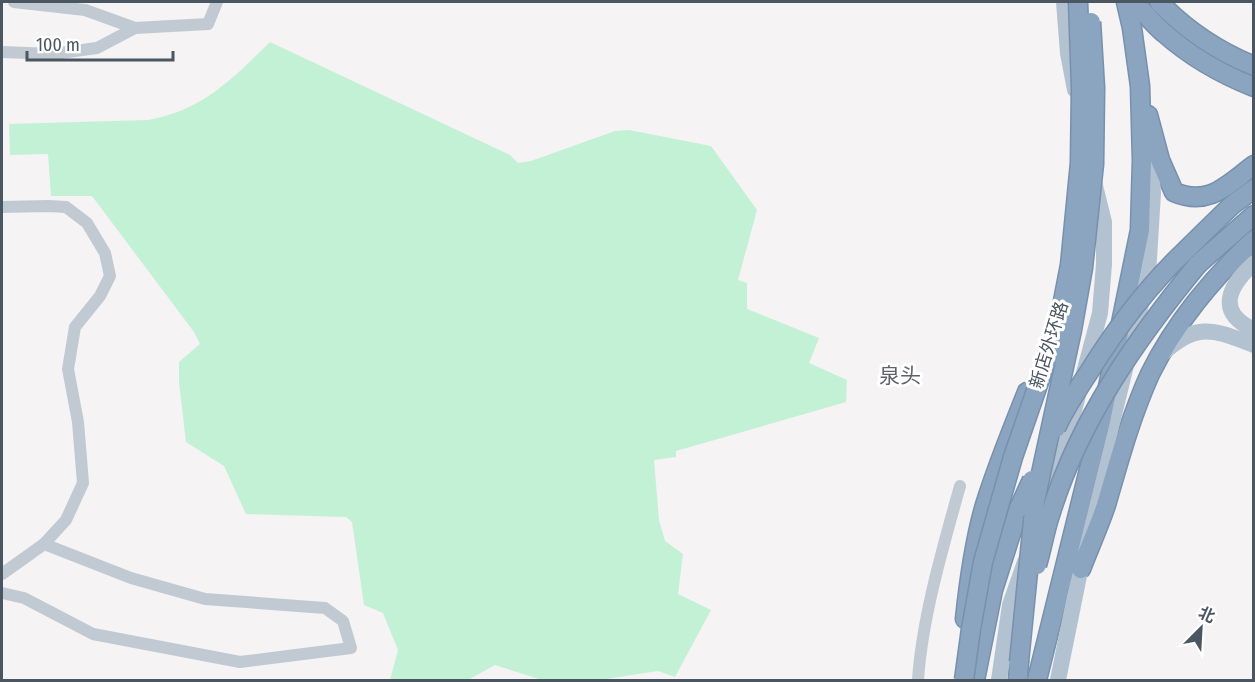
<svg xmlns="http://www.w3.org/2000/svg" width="1255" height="682" viewBox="0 0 1255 682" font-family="'Fira Sans Condensed','Noto Sans SC',sans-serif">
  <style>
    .green { fill: #c3f1d5 }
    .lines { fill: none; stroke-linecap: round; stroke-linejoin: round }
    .highway-casing { stroke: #7690ad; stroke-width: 21 }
    .minor { stroke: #c1cad2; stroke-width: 12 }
    .major { stroke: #b3c2d1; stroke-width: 16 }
    .highway { stroke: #8ba5c1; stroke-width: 18 }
    .highway-bridge-casing { stroke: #7690ad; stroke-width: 21; stroke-linecap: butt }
    .highway-bridge { stroke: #8ba5c1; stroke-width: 18 }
    .labels { text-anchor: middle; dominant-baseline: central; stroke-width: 6; stroke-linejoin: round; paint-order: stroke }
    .street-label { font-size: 18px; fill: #4a5661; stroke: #fff }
    .quarter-label { font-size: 21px; fill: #5f6368; stroke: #fff }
  </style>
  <rect width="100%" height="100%" fill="#f5f3f3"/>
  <!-- green -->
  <path class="green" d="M270,42L510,155L518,163L531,161L615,131L629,130L711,146L757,210L738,280L747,283V309L819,338L809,363L847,380L846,402L676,451V457L654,460L659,520L665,541L683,554L678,594L711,610L675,677L658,671L600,680H542L495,665L468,680H390L398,650L383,613L364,605L352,522L346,517L246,514L224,466L186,442L179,382V362L200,344L194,332L92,196H51L48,154L10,155L9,124L148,120C203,110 232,79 270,42Z"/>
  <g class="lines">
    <!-- highway casing -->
    <g class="highway-casing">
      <g id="highway">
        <path d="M1134,2C1144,12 1153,24 1164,33C1190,56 1221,74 1254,87"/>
        <path d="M1159,2C1186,30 1217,51 1254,66"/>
        <path d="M1148,115L1160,160L1174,192C1209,207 1227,185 1254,165"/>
        <path d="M1187,249L1232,205L1254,189"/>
        <path d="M1198,264L1254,215"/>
        <path d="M1081,569C1089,548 1099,526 1106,505C1119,460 1131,416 1150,374C1174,325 1213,277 1254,240"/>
        <path d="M965,619C969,581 974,542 985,505C997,466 1012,430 1027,392"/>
        <path d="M975,680L993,590L1019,508"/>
        <path d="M1018,680L1019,662"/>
        <path d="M1037,680L1101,421L1140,230L1142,160L1140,86L1132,28L1126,2"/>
      </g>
    </g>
    <!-- minor -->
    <g class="minor">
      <path d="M14,2L85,10L135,28"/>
      <path d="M2,52L53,54L97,48L135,28L208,24L217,2"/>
      <path d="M2,207L49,206L66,207L87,223L105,253L110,276L100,296L75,327L68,369L78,422L83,483L66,520L44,544L2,574"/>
      <path d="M2,593L24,598L93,634L240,662L351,648L343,621L325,608L205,599L131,578L44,544"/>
      <path d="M918,680C922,618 943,547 960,486"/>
    </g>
    <!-- major -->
    <g class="major">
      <path d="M1064,2L1068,53L1075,90"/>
      <path d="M1254,263C1229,286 1215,312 1254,330"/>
      <path d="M1163,353C1198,321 1214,330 1254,345"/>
      <path d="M1037,526L1068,433L1100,313L1104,264V222L1094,182"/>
      <path d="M999,680L1010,605L1025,562"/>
      <path d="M1058,680L1100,472L1148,275L1153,193L1149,140"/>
    </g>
    <!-- highway -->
    <use href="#highway" class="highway"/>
    <!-- highway-bridge casing -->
    <g class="highway-bridge-casing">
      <g id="highway-bridge">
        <path d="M1056,428C1065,408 1077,390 1089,372C1117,327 1149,285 1187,249"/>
        <path d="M1019,508L1032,480"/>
        <path d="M1037,565C1042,548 1045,529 1051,512C1080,419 1137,338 1198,264"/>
        <path d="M1019,662L1035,501L1072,330L1083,268L1094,164L1095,88L1091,22"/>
        <path d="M964,680L971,629L983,562L1013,457L1058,327L1070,265L1080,163L1081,88L1078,2"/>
      </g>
    </g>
    <!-- highway-bridge -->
    <use href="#highway-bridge" class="highway-bridge"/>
  </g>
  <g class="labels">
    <!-- street labels -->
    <g class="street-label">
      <text transform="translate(1049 345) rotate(-73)">新店外环路</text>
    </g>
    <!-- quarter labels -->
    <g class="quarter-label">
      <text x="900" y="376">泉头</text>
    </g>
  </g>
  <!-- border -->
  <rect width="1255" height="682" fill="none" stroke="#4a5661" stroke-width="6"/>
  <!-- north arrow -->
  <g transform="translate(1201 628) rotate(24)" stroke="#ffffff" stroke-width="4.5" paint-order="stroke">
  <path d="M0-4.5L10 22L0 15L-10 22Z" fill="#4a5661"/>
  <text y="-9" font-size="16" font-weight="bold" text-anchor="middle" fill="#4a5661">北</text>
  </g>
  <!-- scale -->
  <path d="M27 51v9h146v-9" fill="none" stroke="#4a5661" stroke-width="3"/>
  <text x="36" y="51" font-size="18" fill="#4a5661" stroke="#ffffff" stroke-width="4.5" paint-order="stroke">100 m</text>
</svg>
